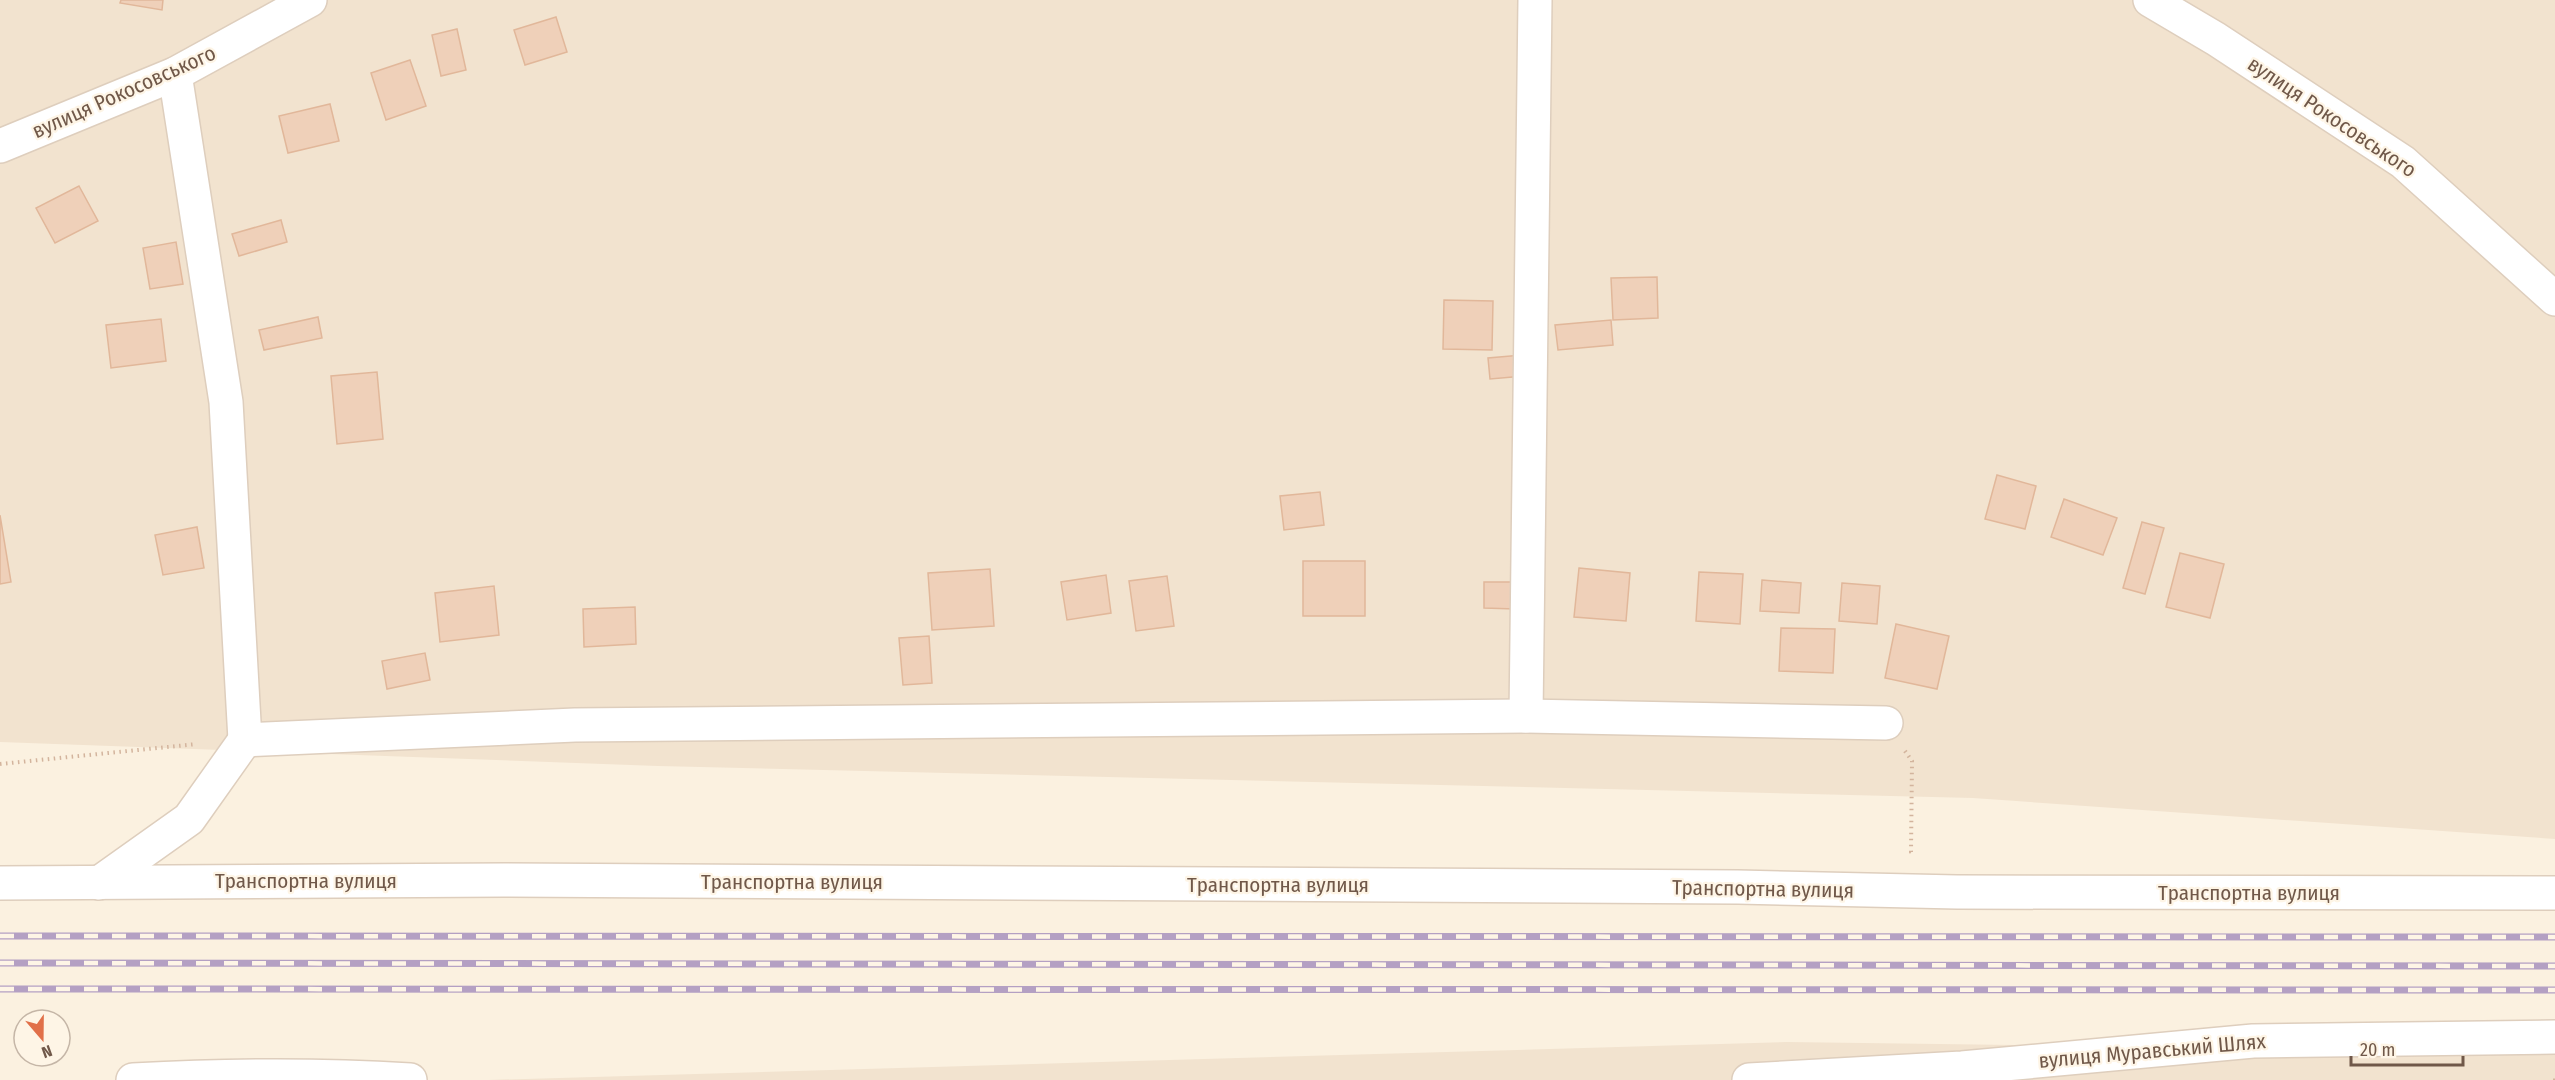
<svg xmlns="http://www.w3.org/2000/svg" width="2555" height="1080" viewBox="0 0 2555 1080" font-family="'Fira Sans Condensed',sans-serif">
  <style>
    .residential { fill: #f2e3cf }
    .building { fill: #efd0b9; stroke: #e1b79a; stroke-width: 1.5 }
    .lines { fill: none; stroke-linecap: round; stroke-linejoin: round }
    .minor-casing { stroke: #decebd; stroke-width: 36 }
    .path { stroke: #d3b49d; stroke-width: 4; stroke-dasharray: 1.5 4.5; stroke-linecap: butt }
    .minor { stroke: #fff; stroke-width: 33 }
    .rail-casing { stroke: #b4a0c3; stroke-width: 7 }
    .rail { stroke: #fef5e6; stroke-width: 4.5; stroke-dasharray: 14; stroke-linecap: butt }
    .labels { text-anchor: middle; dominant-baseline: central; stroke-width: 4.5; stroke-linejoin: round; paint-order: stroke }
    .street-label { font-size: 21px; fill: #705849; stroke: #fef5e6 }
  </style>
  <rect width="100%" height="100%" fill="#fbf1e0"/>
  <!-- residential -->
  <g class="residential">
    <path d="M0,0H2555V839L1973,798L658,766L0,742Z"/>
    <path d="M1787,1042L2555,1052V1080H488Z"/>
  </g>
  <!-- building -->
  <g class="building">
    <path d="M121,0H163L162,10L120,3Z"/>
    <path d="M556,17L567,52L525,65L514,30Z"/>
    <path d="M457,29L466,70L441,76L432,35Z"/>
    <path d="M410,60L426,106L386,120L371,73Z"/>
    <path d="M330,104L339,141L288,153L279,116Z"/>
    <path d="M79,186L98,221L55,243L36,208Z"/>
    <path d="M281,220L287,242L239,256L232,234Z"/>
    <path d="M176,242L183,284L150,289L143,248Z"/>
    <path d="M1657,277L1658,318L1613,320L1611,278Z"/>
    <path d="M1444,300L1493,301L1492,350L1443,349Z"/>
    <path d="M318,317L322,338L264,350L259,330Z"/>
    <path d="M161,319L166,361L111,368L106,325Z"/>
    <path d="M1611,320L1613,345L1558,350L1555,325Z"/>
    <path d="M1522,355L1524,376L1490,379L1488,358Z"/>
    <path d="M377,372L383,439L337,444L331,376Z"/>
    <path d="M1997,475L2036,486L2025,529L1985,519Z"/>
    <path d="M1320,492L1324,525L1284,530L1280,496Z"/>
    <path d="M2064,499L2117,518L2103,555L2051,537Z"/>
    <path d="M0,515L11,582L0,584Z"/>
    <path d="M2142,522L2164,528L2145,594L2123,588Z"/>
    <path d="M197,527L204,568L163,575L155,535Z"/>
    <path d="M2180,553L2224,564L2210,618L2166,607Z"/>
    <rect x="1303" y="561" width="62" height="55"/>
    <path d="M1579,568L1630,573L1626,621L1574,617Z"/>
    <path d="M990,569L994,626L932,630L928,573Z"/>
    <path d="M1699,572L1743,574L1740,624L1696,621Z"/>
    <path d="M1106,575L1111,613L1067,620L1061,582Z"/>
    <path d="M1167,576L1174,626L1136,631L1129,581Z"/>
    <path d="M1762,580L1801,583L1799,613L1760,611Z"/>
    <path d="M1484,582H1515V609L1484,608Z"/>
    <path d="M1842,583L1880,586L1877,624L1839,621Z"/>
    <path d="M494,586L499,635L440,642L435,593Z"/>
    <path d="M635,607L636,644L584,647L583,609Z"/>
    <path d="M1896,624L1949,636L1937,689L1885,678Z"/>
    <path d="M1781,628L1835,629L1833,673L1779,671Z"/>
    <path d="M929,636L932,683L903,685L899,638Z"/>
    <path d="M425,653L430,680L387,689L382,661Z"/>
  </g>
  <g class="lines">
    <!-- minor casing -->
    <g class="minor-casing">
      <g id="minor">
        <path d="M2150,0L2216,39L2403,162L2555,299"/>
        <path d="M175,74L226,402L245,740L575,725L1526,716L1886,723"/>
        <path d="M0,146L175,74L310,0"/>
        <path d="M1526,716L1535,0"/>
        <path d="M0,883L504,880L1738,887L1957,892L2555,893"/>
        <path d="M99,883L189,819L245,740"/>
        <path d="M133,1080C225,1075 317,1074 410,1080"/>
        <path d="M1749,1080L1962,1068L2253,1041L2555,1037"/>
      </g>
    </g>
    <!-- path -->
    <g class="path">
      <path d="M1905,751L1912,761L1911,852L1914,854"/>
      <path d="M0,764L197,744"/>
      <path d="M2555,1080V1074"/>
    </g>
    <!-- minor -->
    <use href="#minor" class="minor"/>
    <!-- rail casing -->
    <g class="rail-casing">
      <g id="rail">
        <path d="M0,936L2555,937"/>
        <path d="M0,963L2555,966"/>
        <path d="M0,989L2555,990"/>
      </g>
    </g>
    <!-- rail -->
    <use href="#rail" class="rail"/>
  </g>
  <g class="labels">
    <!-- street labels -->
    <g class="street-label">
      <text transform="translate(124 92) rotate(-24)">вулиця Рокосовського</text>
      <text transform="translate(2332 117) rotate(34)">вулиця Рокосовського</text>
      <text x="306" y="881">Транспортна вулиця</text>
      <text x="792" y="882">Транспортна вулиця</text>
      <text x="1278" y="885">Транспортна вулиця</text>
      <text transform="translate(1763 889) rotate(1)">Транспортна вулиця</text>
      <text x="2249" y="893">Транспортна вулиця</text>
      <text transform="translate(2152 1051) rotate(-5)">вулиця Муравський Шлях</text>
    </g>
  </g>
  <!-- north arrow -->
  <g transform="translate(42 1038) rotate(160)"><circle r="28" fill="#fef5e6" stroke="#c5b6a7" stroke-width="1.5"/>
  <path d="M0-4.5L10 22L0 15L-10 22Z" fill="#e17049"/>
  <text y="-9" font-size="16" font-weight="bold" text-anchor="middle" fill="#705849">N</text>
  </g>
  <!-- scale -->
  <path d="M2351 1056v9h112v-9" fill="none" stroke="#705849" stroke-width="3"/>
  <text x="2360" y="1056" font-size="18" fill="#705849" stroke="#fef5e6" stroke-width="4.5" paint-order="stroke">20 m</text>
</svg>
